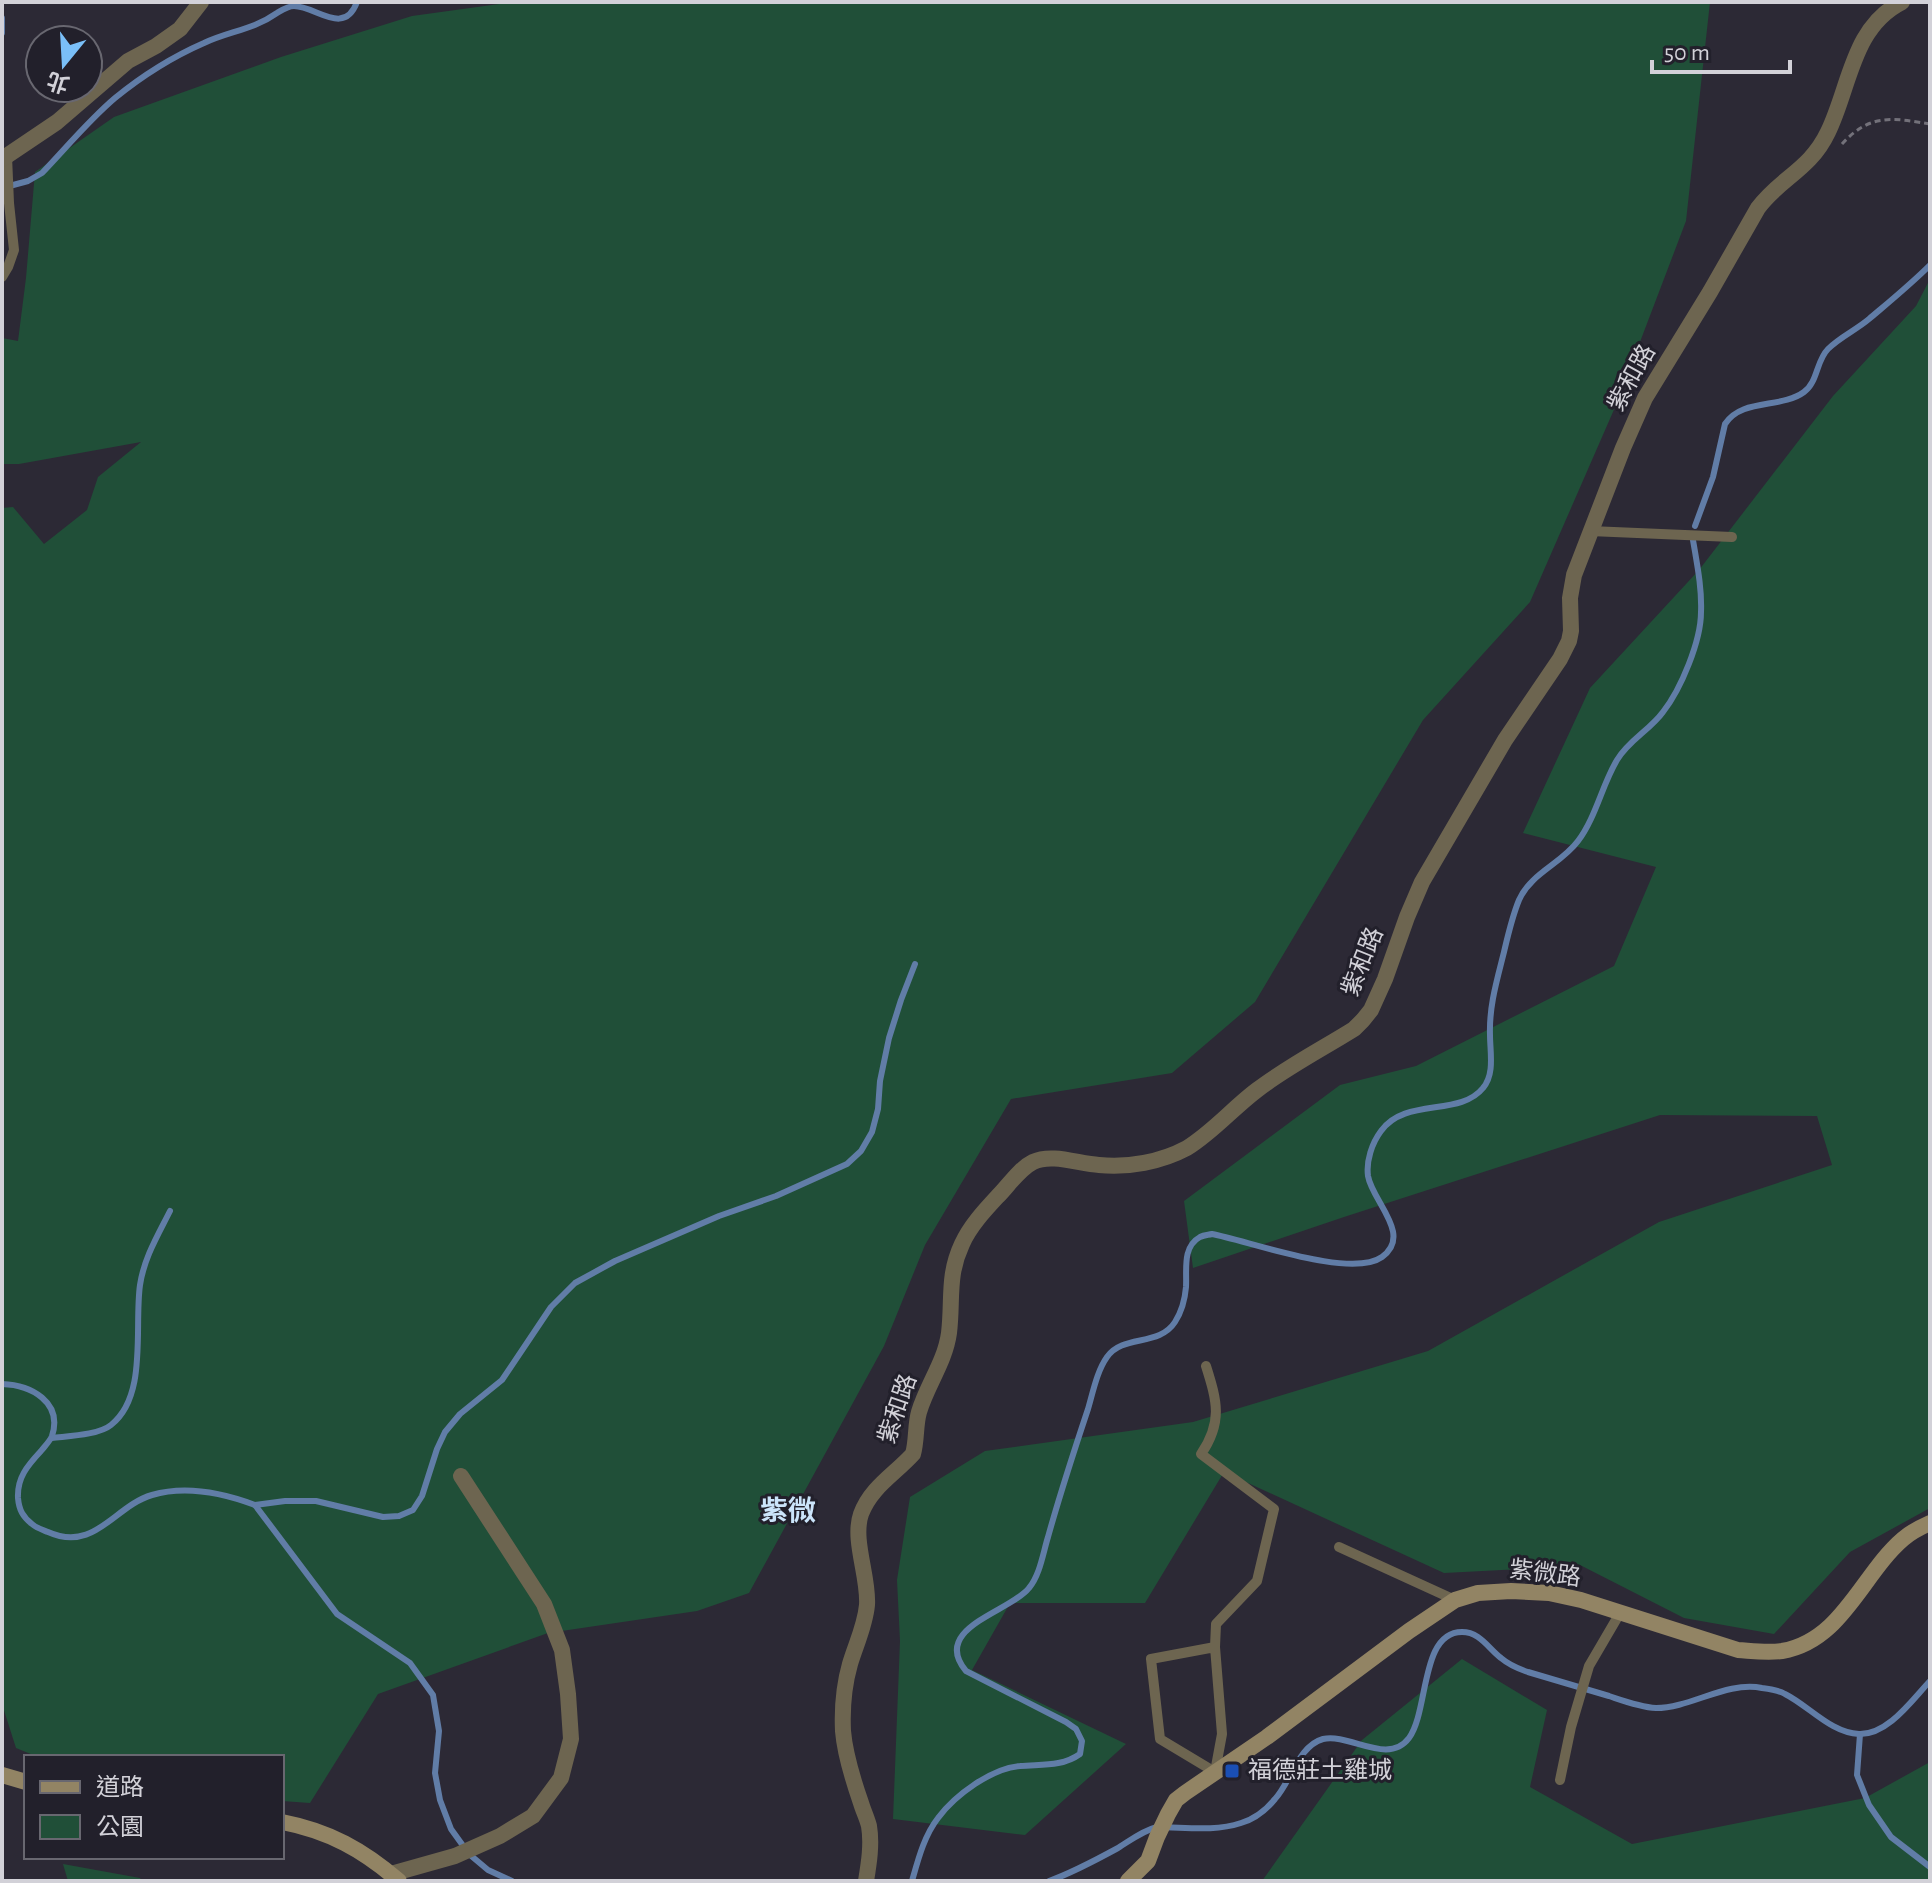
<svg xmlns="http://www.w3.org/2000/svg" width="1932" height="1883" viewBox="0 0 1932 1883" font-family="'Alegreya Sans','Noto Sans TC',sans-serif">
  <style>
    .green { fill: #204f38 }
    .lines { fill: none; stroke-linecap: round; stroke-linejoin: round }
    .stream { stroke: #617da7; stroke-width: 6 }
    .path { stroke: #73717a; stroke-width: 3; stroke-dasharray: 6 4; stroke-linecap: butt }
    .lane { stroke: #6d6550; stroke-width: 10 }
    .street { stroke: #6d6550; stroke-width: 16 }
    .secondary { stroke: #928464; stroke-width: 16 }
    .transit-dot { fill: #1a4fb4; stroke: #22202b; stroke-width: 3 }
    .labels { text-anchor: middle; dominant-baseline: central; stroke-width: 6; stroke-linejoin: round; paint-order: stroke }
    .street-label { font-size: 24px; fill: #d2d1d8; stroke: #22202b }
    .poi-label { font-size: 24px; fill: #d2d1d8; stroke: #22202b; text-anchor: start }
    .quarter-label { font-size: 28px; font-weight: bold; fill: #cbe4fa; stroke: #22202b }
  </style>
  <rect width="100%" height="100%" fill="#2c2935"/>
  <!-- green -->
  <g class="green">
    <path d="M513,2H1710L1686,221L1616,405L1530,602L1423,720L1255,1002L1172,1073L1011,1099L925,1245L884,1346L749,1593L697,1611L548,1633L378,1694L310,1803L282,1801V1757H38L16,1748L2,1704V508L13,507L44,544L87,510L98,477L141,442L19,464H2V338L18,341L26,278L35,172L114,117L281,57L412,16Z"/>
    <path d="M1930,279V1508L1850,1552L1774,1634L1684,1618L1582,1566L1444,1573L1224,1472L1145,1603H1010L972,1670L1126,1744L1025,1835L893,1819L900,1641L897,1580L910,1497L985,1451L1193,1422L1428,1351L1659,1222L1832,1165L1817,1116L1660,1115L1344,1217L1193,1268L1184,1201L1340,1085L1416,1066L1614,966L1656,867L1523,833L1590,688L1699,570L1833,396L1916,306Z"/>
    <path d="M1462,1659L1547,1710L1530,1787L1632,1844L1865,1798L1930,1762V1881H1262L1362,1740Z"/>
    <path d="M63,1864L140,1878L142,1881H68Z"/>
  </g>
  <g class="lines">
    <!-- stream -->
    <g class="stream">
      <path d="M2,18V33"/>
      <path d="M2,188L28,181L42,173C66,148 89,120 115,98C142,76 172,57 204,43C229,31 253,30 277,13C282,10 288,6 294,6C316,6 344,37 357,2"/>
      <path d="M1695,526L1713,477L1725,424C1742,398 1781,409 1804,392C1818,382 1816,361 1828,349C1840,337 1856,330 1869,319C1889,302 1911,284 1930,265"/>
      <path d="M2,1384C31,1385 63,1402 52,1436C50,1441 45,1446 41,1451C27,1466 17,1478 18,1498C19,1510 23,1517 32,1524C36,1528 43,1530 48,1532C95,1553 114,1506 152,1495C186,1485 223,1493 255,1505L337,1614L410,1663L433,1695L439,1731L435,1773L440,1800L451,1829L469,1854L488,1870L512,1881"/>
      <path d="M52,1438C68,1436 99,1435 111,1425C148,1396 134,1327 140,1285C144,1258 158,1235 170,1211"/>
      <path d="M255,1505L285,1501H316L383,1517L399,1516L413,1510L422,1496L437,1449L445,1432L460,1414L502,1380L551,1307L575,1283L615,1261L719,1216L776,1196L847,1164L861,1151L872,1132L878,1109L880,1081L889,1038L901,1000L915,964"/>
      <path d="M1860,1734L1857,1775L1869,1805L1891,1837L1930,1867"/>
      <path d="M912,1881C918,1860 924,1836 938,1818C955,1795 992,1768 1020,1766C1041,1764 1062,1767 1080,1754L1082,1741L1076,1729L1066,1722L966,1671C930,1628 1010,1612 1029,1588C1040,1575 1043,1553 1048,1537C1060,1494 1074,1451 1088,1409C1093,1392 1097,1371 1107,1357C1123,1334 1159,1347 1175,1322C1182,1311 1185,1299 1186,1287C1187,1270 1182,1247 1200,1237C1204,1235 1208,1235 1212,1234C1249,1241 1351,1279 1382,1257C1413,1235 1372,1201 1368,1176C1366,1161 1372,1143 1381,1131C1405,1097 1460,1117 1483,1088C1495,1074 1490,1052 1490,1035C1489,1006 1497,980 1504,952C1508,935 1512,917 1519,900C1531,873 1561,864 1578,841C1596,817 1602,785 1617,760C1629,740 1650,730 1663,712C1681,689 1701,641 1701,612C1702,588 1697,564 1693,540"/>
      <path d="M1049,1881C1072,1873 1096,1860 1118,1848C1131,1840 1142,1831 1157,1827C1184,1827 1214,1832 1241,1823C1254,1819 1266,1810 1275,1799C1291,1782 1298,1746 1323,1739C1350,1733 1388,1766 1409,1738C1429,1711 1420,1632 1462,1632C1480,1632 1488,1648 1501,1658C1508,1664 1519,1669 1528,1672C1555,1680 1582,1688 1609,1696C1624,1701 1640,1707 1656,1708C1691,1708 1726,1681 1762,1688C1770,1689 1778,1690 1785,1694C1809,1706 1831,1733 1859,1734C1888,1735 1912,1700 1930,1681"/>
    </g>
    <!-- path -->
    <path class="path" d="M1842,144C1870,113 1893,118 1930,124"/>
    <!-- lane -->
    <g class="lane">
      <path d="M2,277L8,267L14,250L9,203L7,156"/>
      <path d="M1590,531L1732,537"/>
      <path d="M1206,1366C1217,1401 1223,1422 1201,1454L1274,1509L1257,1581L1216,1624L1215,1647L1222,1734L1215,1772L1160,1739L1151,1659L1215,1647"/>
      <path d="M1339,1547L1455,1600"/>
      <path d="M1560,1780L1571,1727L1589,1666L1620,1613"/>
    </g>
    <!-- street -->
    <g class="street">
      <path d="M2,159L57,122L128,61L156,46L180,29L201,2"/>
      <path d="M391,1874L455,1856L500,1836L533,1816L561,1778L571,1739L568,1694L562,1650L544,1604L461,1476"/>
      <path d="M866,1881C869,1863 872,1844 869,1826C867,1818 863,1810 861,1803C853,1780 845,1755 843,1731C842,1709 844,1685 850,1664C856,1644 865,1626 867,1605C869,1577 852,1540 861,1514C871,1487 895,1474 913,1454C917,1440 915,1426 919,1412C927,1385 945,1362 949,1333C953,1300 947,1276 962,1244C970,1226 985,1210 998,1196C1009,1185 1019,1169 1033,1162C1052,1153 1079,1164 1099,1165C1128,1168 1161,1162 1187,1148C1213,1132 1233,1108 1257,1090C1287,1067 1322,1049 1354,1029L1363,1020L1371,1010L1385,979L1407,917L1422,882L1505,740L1560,659L1569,641L1571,631L1570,598L1574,575L1623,448L1645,398L1710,292L1758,208C1780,178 1810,170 1828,132C1850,87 1852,27 1902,2"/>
    </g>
    <!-- secondary -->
    <g class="secondary">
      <path d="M2,1775L26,1782"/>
      <path d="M282,1822C329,1831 363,1850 399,1881"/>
      <path d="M1128,1881L1148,1861L1157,1837L1168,1814L1176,1800L1185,1793L1267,1737L1409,1631L1455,1600L1478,1593L1511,1591L1549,1593L1581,1600L1738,1650C1753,1651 1767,1653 1782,1651C1842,1641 1862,1574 1903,1539C1911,1532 1921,1527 1930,1523"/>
    </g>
  </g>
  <!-- markers -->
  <rect class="transit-dot" x="1224" y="1763" width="16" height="16" rx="4"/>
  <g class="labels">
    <!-- street labels -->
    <g class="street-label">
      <text transform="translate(1632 378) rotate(-61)">紫和路</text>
      <text transform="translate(1363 962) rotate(-68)">紫和路</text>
      <text transform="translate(898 1409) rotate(-71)">紫和路</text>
      <text transform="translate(1545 1574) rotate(7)">紫微路</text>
    </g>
    <!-- poi labels -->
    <g class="poi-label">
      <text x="1248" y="1771">福德莊土雞城</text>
    </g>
    <!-- quarter labels -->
    <g class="quarter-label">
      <text x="788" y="1512">紫微</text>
    </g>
  </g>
  <!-- border -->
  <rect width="1932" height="1883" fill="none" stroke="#d2d1d8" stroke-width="8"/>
  <!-- legend -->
  <rect x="24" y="1755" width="260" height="104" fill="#22202b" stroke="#686770" stroke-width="2"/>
  <rect x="40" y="1781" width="40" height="12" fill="#928464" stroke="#686770" stroke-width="2"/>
  <text x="96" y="1795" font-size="24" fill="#d2d1d8">道路</text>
  <rect x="40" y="1815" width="40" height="24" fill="#204f38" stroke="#686770" stroke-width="2"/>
  <text x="96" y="1835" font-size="24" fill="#d2d1d8">公園</text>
  <!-- north arrow -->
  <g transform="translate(64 64) rotate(198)"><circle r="38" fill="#22202b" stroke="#686770" stroke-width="2"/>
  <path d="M0-6L14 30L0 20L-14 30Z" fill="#7abff8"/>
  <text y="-12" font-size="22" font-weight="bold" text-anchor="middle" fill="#d2d1d8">北</text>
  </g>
  <!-- scale -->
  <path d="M1652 60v12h138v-12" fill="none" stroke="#d2d1d8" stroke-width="4"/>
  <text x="1664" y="60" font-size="24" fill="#d2d1d8" stroke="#22202b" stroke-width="6" paint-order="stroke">50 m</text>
</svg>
